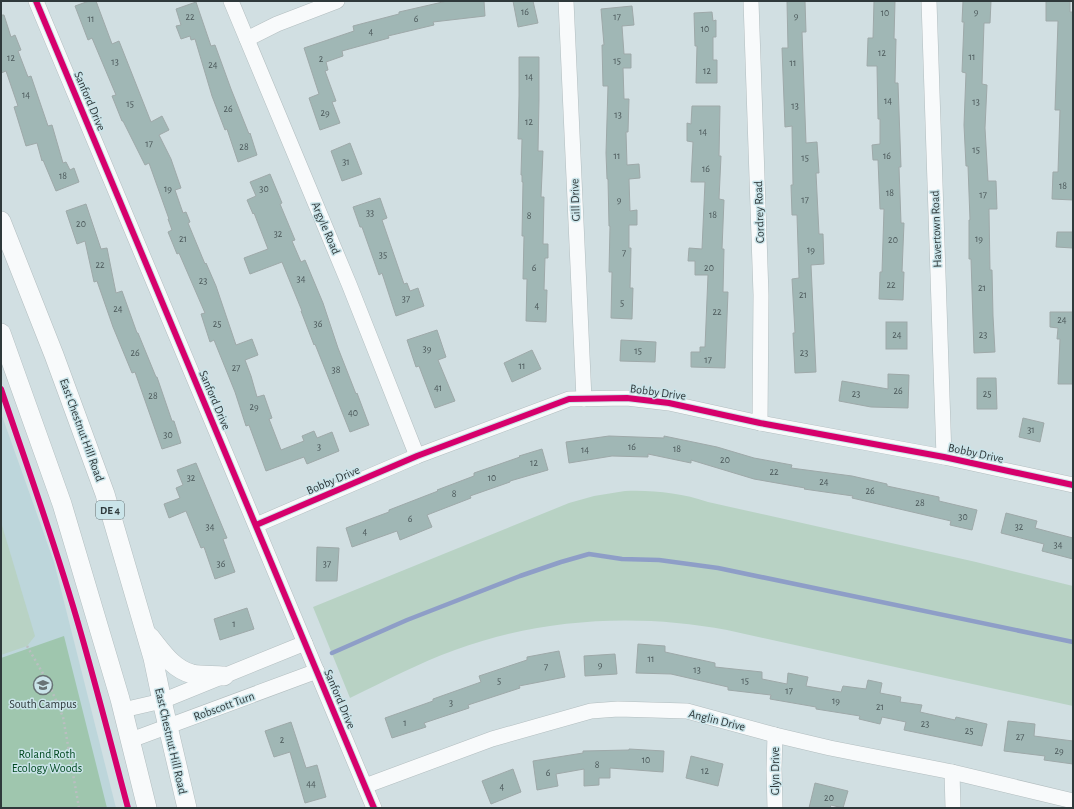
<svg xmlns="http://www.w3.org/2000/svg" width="1074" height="809" viewBox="0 0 1074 809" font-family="'Alegreya Sans',sans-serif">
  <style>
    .built { fill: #bdd6db }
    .green { fill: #b8d2c4 }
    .forest { fill: #9fc6ae }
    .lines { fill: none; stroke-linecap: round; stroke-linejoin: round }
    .stream { stroke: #8e9ec7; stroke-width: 4.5 }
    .building { fill: #a0b7b5; stroke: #9ea9a9 }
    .minor-casing { stroke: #b2bdbf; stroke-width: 16 }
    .major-casing { stroke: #b2bdbf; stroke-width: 20 }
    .path { stroke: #babfc1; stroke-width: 2.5; stroke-dasharray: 2 3; stroke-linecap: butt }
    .minor { stroke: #f8fafb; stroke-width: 15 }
    .major { stroke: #f8fafb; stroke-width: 19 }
    .cycleway-casing { stroke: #cae4e9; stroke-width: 8 }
    .cycleway { stroke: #d6006c; stroke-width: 6 }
    .labels { text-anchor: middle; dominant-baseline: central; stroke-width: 3; stroke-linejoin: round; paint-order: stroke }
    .number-label { font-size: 10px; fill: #4b585a }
    .shield { fill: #cae4e9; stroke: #5e6c6f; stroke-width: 1 }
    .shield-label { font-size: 11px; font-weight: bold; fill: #2f393b }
    .street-label { font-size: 12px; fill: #2f393b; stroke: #cae4e9 }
    .poi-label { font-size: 12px; fill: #2f393b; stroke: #cae4e9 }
    .park-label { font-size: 12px; fill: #00481f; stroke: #cae4e9 }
  </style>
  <rect width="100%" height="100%" fill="#d1dfe2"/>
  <!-- built -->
  <path class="built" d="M1,413L54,562L116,808H1Z"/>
  <!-- green -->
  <g class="green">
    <path d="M625,491C654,490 681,493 708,502L976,562L1073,586V706L727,630C637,613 542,618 455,650C419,663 385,681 350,698L313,607L569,503L594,496Z"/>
    <path d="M1,522L35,636L27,646L1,655Z"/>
  </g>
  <!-- forest -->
  <path class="forest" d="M64,636L107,808H1V658Z"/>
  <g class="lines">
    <!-- stream -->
    <path class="stream" d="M332,653L407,620L520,576L561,562L589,554L622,559L659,560L718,568L1073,642"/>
  </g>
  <!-- building -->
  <g class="building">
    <path d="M89,1H96L112,44L119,41L151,122L162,116L169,130L159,135L171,159L181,188L175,190L183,213L186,212L190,222L188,223L205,264L206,263L216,286L236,345L252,339L258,355L245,360L251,376L257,397L264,395L272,418L269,419L281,450L304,441L302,436L314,431L317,438L332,432L339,451L307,464L304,457L266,471L249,425L246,426L235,392L214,340L210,342L201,314L205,313L179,253L177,254L168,232L172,230L168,219H169L149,163L145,165L123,121H122L112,96L116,95L92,38L88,40L75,6Z"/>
    <path d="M447,1H484L485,16L433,22L434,25L388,36L389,38L342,51L343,56L326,62L328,70L325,71L336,101L332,102L340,123L320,130L309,98L319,94L304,48L354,31L353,26L399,14V12Z"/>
    <path d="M513,1H533L538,23L518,27Z"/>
    <path d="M787,1H805L806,32H802L806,143L817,142L819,173H816L819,234H823L824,264L811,265L816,372L795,373L793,333H795L792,279L799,278L797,215H792L791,185H793L792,126L785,127L782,48H788Z"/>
    <path d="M874,1H895L894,39H896L895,83H898L901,167H899L901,223H904L902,272H904L903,300L879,299L880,272H882L884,209H880L878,160H873L872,145L880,144V119H878L877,66H867L868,38H873Z"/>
    <path d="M963,1H991L990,23H984L982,84L987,85L985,128L988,181H996L997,209H989L990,270H992L993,316L995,352L974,353L971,259H969V220H970L968,166H966L964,125L966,73L962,72L964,22H962Z"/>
    <path d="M1046,1H1070V12H1073V200L1052,199L1053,172H1058L1060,110H1055L1058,21H1046Z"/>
    <path d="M196,2L211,46L215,45L231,89L249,134L250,133L257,155L238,162L227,129L225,130L212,96L195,39L191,40L190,36L181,39L176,26L181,25L176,9Z"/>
    <path d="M632,6L634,25L622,26L624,54H631V68H623L624,99H629L628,132H626L627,165L639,164L640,178L629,179L630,211L637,210V225H629V248H631L630,288H633L632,319L611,318L612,272H609L610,226H609L608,179H607L606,153L608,86H603L602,45H604L601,9Z"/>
    <path d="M712,12L713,21L716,20V37H713V60H717V83H696L697,46H695L694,13Z"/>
    <path d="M1,15H4L11,37L15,35L21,50L18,51L28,77L31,76L48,126L52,125L63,163L66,162L70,170L74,168L79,182L56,191L43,160L42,161L37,143L26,146L14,107L18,106L6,71L1,73Z"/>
    <path d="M519,57H539V100L538,151H543L541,197H544L543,244H548V258H545L544,290H547L546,322L526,321L527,279H523L524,236H522L523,182H522V175H521L522,139H518L519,96Z"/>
    <path d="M692,106H720L719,156H721L719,199L724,200L722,249H724L723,292H728L725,368L691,367V352H700V347H705L708,275H695V261H688L689,248L702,249L705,182H691L693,142L687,141V123L691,124Z"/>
    <path d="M350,143L362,174L342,181L331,151Z"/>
    <path d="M270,174L282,203L280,204L295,240L292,241L301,262L305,260L323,303L338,348L356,394L357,393L369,425L350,432L315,344L314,345L301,311H302L282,262L250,274L244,258L268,249L254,213L253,214L247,200L256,196L250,182Z"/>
    <path d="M380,198L387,218L382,220L404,284L407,283L410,291L418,288L424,306L396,316L382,273L379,275L362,227H360L353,207Z"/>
    <path d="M86,204L101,249L107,248L116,293L122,291L137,333H138L156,377H157L172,421H174L181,443L162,449L135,372L132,373L113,327L97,281L94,282L85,241L77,244L66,211Z"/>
    <path d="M1057,232H1073V248L1056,247Z"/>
    <path d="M1050,312H1073V384H1058L1060,339H1057L1058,328L1050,327Z"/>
    <rect x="886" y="322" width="21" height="27"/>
    <path d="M437,330L446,357L438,360L455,401L435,408L419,366L416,367L407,340Z"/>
    <path d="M621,340L656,342L655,362L620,361Z"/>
    <path d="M532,350L541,369L512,382L504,363Z"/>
    <path d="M888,374L909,375L908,408L871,407L839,401L842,381L888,389Z"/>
    <path d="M977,378H996L997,409H977Z"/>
    <path d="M1023,418L1044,423L1040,442L1019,437Z"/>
    <path d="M609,436L664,438V436L717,447L754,458L792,465L791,468L852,476L887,484V486L939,497V501L977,510L972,530L950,525L951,521L852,498L853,496L804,489L805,488L754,479L691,460V463L648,454V457L612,456L569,463L566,442Z"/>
    <path d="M542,449L548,470L510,481V482L470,496L471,498L427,515L432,527L400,540L397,531L352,547L346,528L389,512V510L438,491L437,490L474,476V473L520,457L519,456Z"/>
    <path d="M196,463L227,538L223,539L235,572L215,579L204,547L201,548L186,511L169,518L164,504L180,498L176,488L183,485L177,470Z"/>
    <path d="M1006,513L1037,521L1035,528L1073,538V559L1042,551L1044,544L1001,533Z"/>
    <path d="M317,547L339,548L337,581H316Z"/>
    <path d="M247,608L254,629L220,640L214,619Z"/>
    <path d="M638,644L665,646V652L715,663V667L762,672V679L787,684L788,673L808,677L806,686L841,692L843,686L866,689L868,680L882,683L880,693L901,697L900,702L922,705L920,712L955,720L956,717L987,724L982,746L904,730L906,722L882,717L880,724L859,719L860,716L816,709V707L770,699L771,695L728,690V687L671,674L636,673Z"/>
    <path d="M559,651L565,677L519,686L520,688L468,705L469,708L424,723L426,727L392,738L385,718L433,701V699L481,682L479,676L527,660V657Z"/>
    <path d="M615,654L617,674L585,676L584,656Z"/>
    <path d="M1008,721L1035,724L1034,736L1073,741V764L1044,760L1045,756L1004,751Z"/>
    <path d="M291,722L306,768L317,765L326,797L305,803L290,752L274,757L265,731Z"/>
    <path d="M629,749L664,751L663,772L610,768V778H599V785L584,786V769L556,774L558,786L537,790L533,761L583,753V751L629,750Z"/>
    <path d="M691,756L723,764L718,786L686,778Z"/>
    <path d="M513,769L521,792L491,804L482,781Z"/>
    <path d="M815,783L848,791L843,808L831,805L830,808H809Z"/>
  </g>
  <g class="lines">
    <!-- minor casing -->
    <g class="minor-casing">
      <g id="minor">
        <path d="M36,1L374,808"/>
        <path d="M231,1L349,284L417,456"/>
        <path d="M566,1L584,399"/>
        <path d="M751,1L761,295L760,423"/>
        <path d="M929,1L944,457"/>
        <path d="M247,39L277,24L337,1"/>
        <path d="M256,525L417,456L569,399L627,398L669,403L760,423L944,457L1073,485"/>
        <path d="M123,710L162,701L305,643"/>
        <path d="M131,740L317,671"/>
        <path d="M952,772L953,808"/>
        <path d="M365,786L492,739L591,711L618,709L687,711L775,735L830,748L952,772L1073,801"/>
        <path d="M775,808L774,769L775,735"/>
      </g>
    </g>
    <!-- major casing -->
    <g class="major-casing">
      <g id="major">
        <path d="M1,221L54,355L105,494L153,658L162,701L187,808"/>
        <path d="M1,333L62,504L120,699L147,808"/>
        <path d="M150,637C162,652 173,669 192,674C202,676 214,675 224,676"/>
      </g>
    </g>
    <!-- path -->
    <path class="path" d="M27,646L49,684L63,717L79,808"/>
    <!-- minor -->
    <use href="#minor" class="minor"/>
    <!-- major -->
    <use href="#major" class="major"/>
    <!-- cycleway casing -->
    <g class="cycleway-casing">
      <g id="cycleway">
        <path d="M36,1L374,808"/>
        <path d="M1,389C28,469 57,549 80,630C97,689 112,748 128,808"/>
        <path d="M256,525L417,456L569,399L627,398L669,403L760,423L944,457L1073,485"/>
      </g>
    </g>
    <!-- cycleway -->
    <use href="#cycleway" class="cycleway"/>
  </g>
  <!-- icons -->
  <defs>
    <g id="university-ring" transform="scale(1)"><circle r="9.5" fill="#cae4e9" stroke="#687375" stroke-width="1.5"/><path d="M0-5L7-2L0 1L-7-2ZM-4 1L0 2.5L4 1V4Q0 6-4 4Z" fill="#687375"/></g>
  </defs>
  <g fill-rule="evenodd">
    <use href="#university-ring" x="43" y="685"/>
  </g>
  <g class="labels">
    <!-- number labels -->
    <g class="number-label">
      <text x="525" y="12">16</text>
      <text x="976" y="12">9</text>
      <text x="885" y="13">10</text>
      <text x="796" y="16">9</text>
      <text x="190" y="17">22</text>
      <text x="617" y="17">17</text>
      <text x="91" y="19">11</text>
      <text x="416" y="19">6</text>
      <text x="705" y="29">10</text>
      <text x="371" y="32">4</text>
      <text x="882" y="53">12</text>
      <text x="972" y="57">11</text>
      <text x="11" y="58">12</text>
      <text x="321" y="59">2</text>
      <text x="617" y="61">15</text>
      <text x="115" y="62">13</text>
      <text x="793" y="63">11</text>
      <text x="213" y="65">24</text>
      <text x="707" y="71">12</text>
      <text x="529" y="77">14</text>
      <text x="26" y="95">14</text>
      <text x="888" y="101">14</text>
      <text x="976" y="102">13</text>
      <text x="130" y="104">15</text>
      <text x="795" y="106">13</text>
      <text x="228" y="109">26</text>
      <text x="325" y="113">29</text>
      <text x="618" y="115">13</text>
      <text x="529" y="122">12</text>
      <text x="703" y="132">14</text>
      <text x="149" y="144">17</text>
      <text x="244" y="147">28</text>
      <text x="976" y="150">15</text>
      <text x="617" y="156">11</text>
      <text x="887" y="156">16</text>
      <text x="805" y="158">15</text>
      <text x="346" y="162">31</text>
      <text x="706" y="169">16</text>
      <text x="63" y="176">18</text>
      <text x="1063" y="186">18</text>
      <text x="168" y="189">19</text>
      <text x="264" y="189">30</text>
      <text x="890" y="193">18</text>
      <text x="983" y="195">17</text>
      <text x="619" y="200">9</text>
      <text x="805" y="200">17</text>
      <text x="370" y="213">33</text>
      <text x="713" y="215">18</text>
      <text x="529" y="216">8</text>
      <text x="81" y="224">20</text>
      <text x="278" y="234">32</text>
      <text x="183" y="239">21</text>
      <text x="979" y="239">19</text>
      <text x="893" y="240">20</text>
      <text x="811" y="250">19</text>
      <text x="624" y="253">7</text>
      <text x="383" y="255">35</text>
      <text x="100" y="265">22</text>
      <text x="534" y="268">6</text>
      <text x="709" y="268">20</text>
      <text x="301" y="279">34</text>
      <text x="203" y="281">23</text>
      <text x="891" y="285">22</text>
      <text x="982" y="288">21</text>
      <text x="803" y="295">21</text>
      <text x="406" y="299">37</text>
      <text x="622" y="303">5</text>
      <text x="537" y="306">4</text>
      <text x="118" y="309">24</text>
      <text x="717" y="312">22</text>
      <text x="1062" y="320">24</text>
      <text x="217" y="324">25</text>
      <text x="318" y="324">36</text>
      <text x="897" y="335">24</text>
      <text x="983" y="335">23</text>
      <text x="427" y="349">39</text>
      <text x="638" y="351">15</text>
      <text x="135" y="353">26</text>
      <text x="804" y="353">23</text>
      <text x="708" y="360">17</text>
      <text x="522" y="366">11</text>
      <text x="236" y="368">27</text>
      <text x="336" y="370">38</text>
      <text x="438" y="388">41</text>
      <text x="898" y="391">26</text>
      <text x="856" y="394">23</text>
      <text x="987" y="394">25</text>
      <text x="153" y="396">28</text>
      <text x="254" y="407">29</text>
      <text x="353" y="413">40</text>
      <text x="1031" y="430">31</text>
      <text x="168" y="435">30</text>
      <text x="319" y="447">3</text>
      <text x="632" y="447">16</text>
      <text x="677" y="449">18</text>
      <text x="585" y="450">14</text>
      <text x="725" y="460">20</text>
      <text x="534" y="463">12</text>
      <text x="774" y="472">22</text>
      <text x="191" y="478">32</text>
      <text x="492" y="478">10</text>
      <text x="824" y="482">24</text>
      <text x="870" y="491">26</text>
      <text x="454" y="494">8</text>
      <text x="920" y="503">28</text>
      <text x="963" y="517">30</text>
      <text x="410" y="519">6</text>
      <text x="210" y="527">34</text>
      <text x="1019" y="527">32</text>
      <text x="365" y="532">4</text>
      <text x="1058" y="545">34</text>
      <text x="221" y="564">36</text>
      <text x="327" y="564">37</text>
      <text x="234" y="624">1</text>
      <text x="651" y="659">11</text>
      <text x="600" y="665">9</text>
      <text x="546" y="667">7</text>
      <text x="697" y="670">13</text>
      <text x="499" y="681">5</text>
      <text x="745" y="681">15</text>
      <text x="789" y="691">17</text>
      <text x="836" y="701">19</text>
      <text x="451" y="703">3</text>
      <text x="880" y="707">21</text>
      <text x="405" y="723">1</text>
      <text x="925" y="724">23</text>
      <text x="969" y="731">25</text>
      <text x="1020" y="737">27</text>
      <text x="282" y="740">2</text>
      <text x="1059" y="751">29</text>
      <text x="646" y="760">10</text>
      <text x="597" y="765">8</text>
      <text x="705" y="771">12</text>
      <text x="548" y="773">6</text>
      <text x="311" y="784">44</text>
      <text x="502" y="787">4</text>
      <text x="829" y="798">20</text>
    </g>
    <!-- shield labels -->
    <rect class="shield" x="96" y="501" width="28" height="18" rx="3"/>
    <g class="shield-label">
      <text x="110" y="510">DE 4</text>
    </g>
    <!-- street labels -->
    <g class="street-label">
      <text transform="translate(90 101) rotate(67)">Sanford Drive</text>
      <text transform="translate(575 200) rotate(-92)">Gill Drive</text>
      <text transform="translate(759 212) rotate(-92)">Cordrey Road</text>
      <text transform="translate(326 228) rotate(67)">Argyle Road</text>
      <text transform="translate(936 229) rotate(-92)">Havertown Road</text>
      <text transform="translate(658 392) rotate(8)">Bobby Drive</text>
      <text transform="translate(215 400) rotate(67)">Sanford Drive</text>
      <text transform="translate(82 430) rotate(70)">East Chestnut Hill Road</text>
      <text transform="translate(976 453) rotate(12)">Bobby Drive</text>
      <text transform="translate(333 480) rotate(-23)">Bobby Drive</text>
      <text transform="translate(340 699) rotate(67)">Sanford Drive</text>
      <text transform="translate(224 706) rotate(-20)">Robscott Turn</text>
      <text transform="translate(717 720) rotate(14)">Anglin Drive</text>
      <text transform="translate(171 741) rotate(77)">East Chestnut Hill Road</text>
      <text transform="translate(775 771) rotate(-90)">Glyn Drive</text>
    </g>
    <!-- poi labels -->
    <g class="poi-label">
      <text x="43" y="704">South Campus</text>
    </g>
    <!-- park labels -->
    <g class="park-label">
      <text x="47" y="754">Roland Roth<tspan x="47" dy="14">Ecology Woods</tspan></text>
    </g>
  </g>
  <!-- border -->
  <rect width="1074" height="809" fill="none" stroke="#2f393b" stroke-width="4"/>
</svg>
